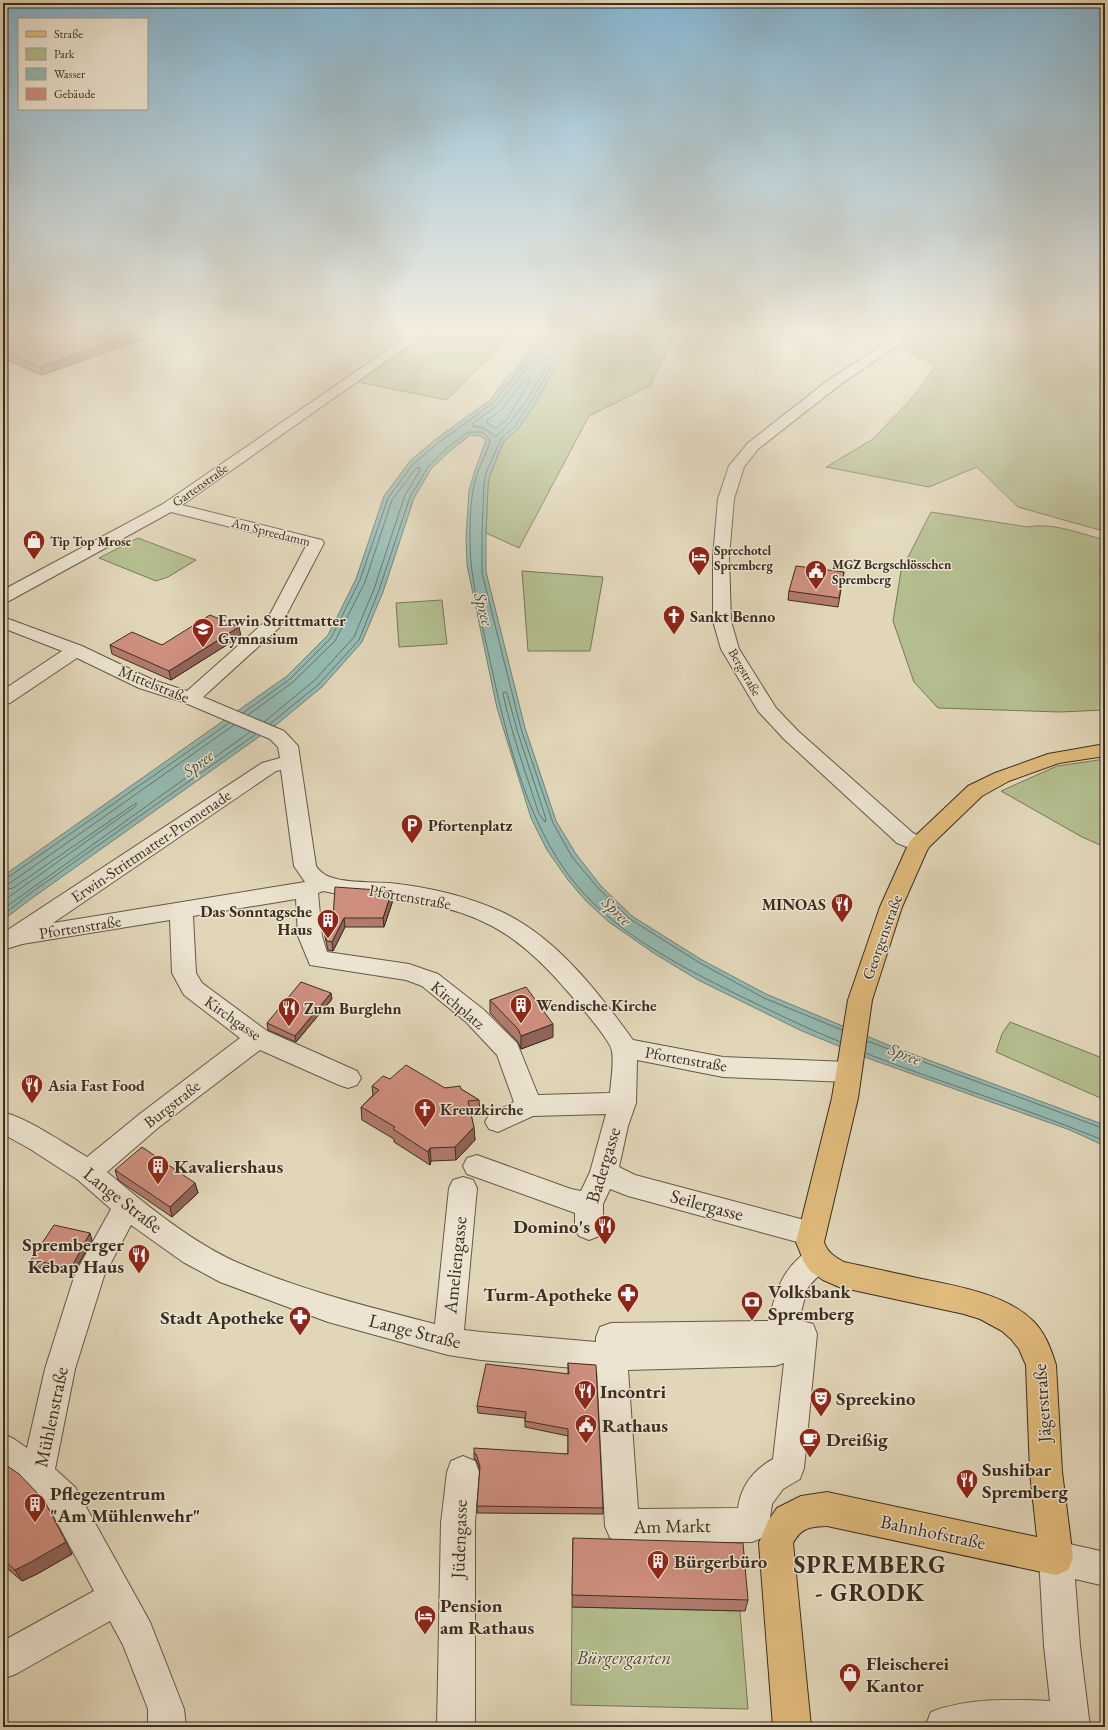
<svg xmlns="http://www.w3.org/2000/svg" width="1108" height="1730" viewBox="0 0 1108 1730" font-family="'EB Garamond',serif">
  <style>
    .green { fill: #b3bd8e; stroke: #777658 }
    .water { fill: #94b9b1; stroke: #708177 }
    .lines { fill: none; stroke-linecap: round; stroke-linejoin: round }
    .shore { stroke: #687469; stroke-width: 1 }
    .minor-casing { stroke: #645847; stroke-width: 2 }
    .major-casing { stroke: #3b2e21; stroke-width: 2 }
    .minor { fill: #ece4d1; fill-rule: evenodd }
    .major { fill: #e0bb7c; fill-rule: evenodd }
    .wall { fill: #b27b6d; stroke: #3b2e21 }
    .shaded-wall { fill: #916459; stroke: #3b2e21 }
    .building { fill: #cf8f7f; stroke: #3b2e21 }
    .labels { text-anchor: middle; dominant-baseline: central; stroke-width: 3; stroke-linejoin: round; paint-order: stroke }
    .far-street-label { font-size: 13px; fill: #3b2e21; stroke: #ece4d1 }
    .far-poi-label { font-size: 13px; font-weight: bold; fill: #3b2e21; stroke: #ece4d1; text-anchor: start }
    .poi-label { font-size: 16px; font-weight: bold; fill: #3b2e21; stroke: #ece4d1; text-anchor: start }
    .street-label { font-size: 16px; fill: #3b2e21; stroke: #ece4d1 }
    .water-label { font-size: 17px; font-style: italic; fill: #4d4a3e; stroke: #ece4d1 }
    .near-street-label { font-size: 19px; fill: #3b2e21; stroke: #ece4d1 }
    .near-poi-label { font-size: 19px; font-weight: bold; fill: #3b2e21; stroke: #ece4d1; text-anchor: start }
    .near-park-label { font-size: 19px; font-style: italic; fill: #534b37; stroke: #ece4d1 }
    .near-district-label { font-size: 24px; font-weight: bold; letter-spacing: 1px; fill: #3b2e21; stroke: #ece4d1 }
  </style>
  <rect width="100%" height="100%" fill="#e1d6b8"/>
  <filter id="stains"><feTurbulence type="fractalNoise" baseFrequency=".005" numOctaves="4"/><feColorMatrix values="0 0 0 0 .2 0 0 0 0 .09 0 0 0 0 .02 0 0 0 .5 -.17"/></filter>
  <radialGradient id="worn" r=".72"><stop offset=".6" stop-color="#630" stop-opacity="0"/><stop offset="1" stop-color="#630" stop-opacity=".3"/></radialGradient>
  <!-- green -->
  <g class="green">
    <path d="M432,329H518L447,400L358,382Z"/>
    <path d="M577,329H672L671,343L650,386L589,416L519,548L486,533L488,485L490,475L500,450L504,441L518,429L533,407Z"/>
    <path d="M929,329L983,332L1033,329H1105V529L1103,531L1018,507L977,467L929,487L826,467L873,439L914,396L936,365L895,346Z"/>
    <path d="M931,512L1028,527C1053,522 1081,534 1105,540V710L1060,712L938,708L914,682L893,621L901,571Z"/>
    <path d="M138,538L196,560L168,577L156,581L99,558Z"/>
    <path d="M522,571L603,577L590,651H528Z"/>
    <path d="M442,600L447,644L399,647L396,603Z"/>
    <path d="M1105,759V847L1082,837L1001,791L1057,766Z"/>
    <path d="M1010,1022L1105,1059V1100L996,1052L1002,1034Z"/>
    <path d="M572,1607L740,1611L748,1709L571,1705Z"/>
  </g>
  <!-- water -->
  <path class="water" d="M541,329H577L533,407L518,429L504,441L500,450L490,475L488,485L486,533V572L525,728L556,821L576,854L601,886L632,916L702,960L766,994L893,1047L1105,1125V1146L1070,1130L870,1059L802,1031L698,980L652,952L609,922L586,901L568,880L547,850L531,818L497,708L467,565L466,536L469,491L474,473L486,440L480,436L470,435L450,451L431,469L414,498L383,592L362,642L322,687L277,724L35,896L3,920V876L287,676L328,635L356,579L384,496L410,461L436,439L490,400L504,381L519,365Z"/>
  <g class="lines">
    <!-- shore -->
    <g class="shore">
      <path d="M549,329L548,336L539,352L499,403L490,411L473,423V426L484,428L496,437C528,407 546,366 567,329"/>
      <path d="M572,329L529,405L515,426L501,439L486,473L484,484L482,533V573L521,729L553,823L572,857L598,888L630,919L700,963L764,998L842,1030"/>
      <path d="M527,378H529L530,381L507,419L496,428L487,423V420L500,411Z"/>
      <path d="M504,692L507,693L517,730L546,819L545,822L539,814C526,774 512,735 503,694Z"/>
      <path d="M243,713L290,679L331,638L360,580L388,498L413,464L438,443L493,403L522,367L535,348L544,329"/>
      <path d="M248,715L293,682L335,641L365,582L392,500L416,468L419,467L420,470L405,495L374,589L354,637L315,680L264,722"/>
      <path d="M270,724L319,684L359,640L379,590L410,497L428,467L447,448L468,432H481L487,436L490,441C487,452 481,463 477,474C471,493 470,515 470,535C469,573 479,610 487,647C506,733 526,836 590,900C630,940 684,968 734,993C769,1010 804,1027 840,1042"/>
      <path d="M3,879L7,878L229,723"/>
      <path d="M3,884L10,883L234,725"/>
      <path d="M3,890L13,888L136,803V806L3,901"/>
      <path d="M3,909L250,732"/>
      <path d="M3,915L32,892L256,734"/>
      <path d="M867,1041L1105,1129"/>
      <path d="M865,1053C944,1084 1026,1108 1105,1141"/>
    </g>
    <!-- minor casing -->
    <g class="minor-casing">
      <g id="minor">
        <path d="M418,329H432L182,505L322,540L324,543L280,627L203,697L284,731L298,746L316,866C320,872 326,876 333,878C348,883 373,882 390,883C428,887 467,896 502,912C557,938 598,992 633,1040L723,1057L848,1062L857,1065L861,1072L857,1079L848,1082L723,1077L637,1060L636,1103L628,1126L619,1167L635,1175L812,1222L822,1225L826,1234L822,1243L812,1246L628,1196L610,1189L603,1204V1228L599,1236L589,1240L579,1236L575,1228V1213L467,1174L463,1166L467,1158L477,1155L571,1189L581,1191L590,1172L606,1114L533,1116L498,1132L489,1129L485,1122L489,1115L514,1102L497,1055L466,1022L422,986L406,980L310,965L298,936L296,899L193,916L196,973L202,983L267,1031L357,1071L361,1078L357,1085L348,1088L339,1085L260,1050L159,1127L107,1172C145,1204 195,1245 241,1264C304,1291 369,1307 435,1324L449,1188L453,1180L463,1177L473,1180L477,1188L464,1330L481,1332L596,1342V1337L600,1327L611,1323L768,1321C776,1295 779,1276 799,1258C810,1248 814,1246 827,1251L831,1260C825,1273 814,1278 807,1289L799,1320L813,1324L817,1334L804,1468L800,1479L783,1489L772,1504L769,1525L764,1537L752,1542L622,1543L610,1538L605,1526L597,1370L481,1360L448,1355L328,1322L220,1282L183,1262L131,1225L104,1276L75,1369L55,1469L75,1487L150,1622L184,1709L186,1727H148V1709L123,1645L110,1621L16,1674L3,1679V1641L94,1591L51,1511L26,1485L3,1469V1434L14,1439L27,1448L45,1369L75,1274L111,1209L78,1180L30,1149L3,1134V1112C33,1121 60,1141 87,1157L141,1113L240,1038L184,995L172,973L170,920L22,944L3,950V933L262,763L280,758L278,747L270,739L183,702L139,688L77,658L10,703L3,705V690L62,651L3,628V617L82,646L153,680L187,691L267,620L306,546L171,512L9,601L3,602V590L163,504ZM281,770L294,866L305,882L53,923L276,771ZM323,891L333,893C387,898 443,900 492,926C522,942 547,967 569,993C577,1002 611,1041 612,1051C614,1064 611,1080 610,1093L538,1095L517,1043L484,1010L438,974L409,964L327,952L322,936L318,893ZM784,1363L773,1459C753,1470 741,1486 738,1508L638,1509L628,1370L775,1366Z"/>
        <path d="M908,329H922L841,384L758,449L744,467L734,499L729,557L731,621L739,649L776,708L798,731L913,833L927,840L930,845L927,850L919,852L897,843L784,739L758,711L721,649L713,621V557L718,499L729,466L748,443L831,378Z"/>
        <path d="M463,1456L475,1461L479,1472L475,1523V1727H437L441,1523L447,1472L451,1461Z"/>
        <path d="M1056,1541L1105,1552V1586L1075,1579L1080,1646L1090,1727H925L931,1712C966,1698 1013,1699 1050,1701L1044,1646L1039,1558L1044,1546Z"/>
      </g>
    </g>
    <!-- major casing -->
    <g class="major-casing">
      <path id="major" d="M1105,744V756L1059,763L1009,781L982,796L928,848L902,907L872,1000L858,1098L824,1242C827,1252 835,1257 844,1262C870,1268 896,1273 922,1279C957,1286 1005,1294 1032,1320C1045,1332 1051,1349 1056,1365L1062,1472L1073,1558L1068,1570L1056,1575L827,1526C810,1527 802,1527 793,1543L811,1727H773L759,1543L768,1521L777,1508L801,1496L827,1492L1037,1537L1030,1472L1026,1365L1019,1349L1011,1339L1002,1331L980,1319L964,1314L839,1287L823,1280L810,1271L804,1262L796,1242L832,1098L848,1000L880,907L908,845L911,840L968,786L995,773L1048,754Z"/>
    </g>
    <!-- minor -->
    <use href="#minor" class="minor"/>
    <!-- major -->
    <use href="#major" class="major"/>
  </g>
  <!-- wall -->
  <g class="wall">
    <path d="M3,329H170L42,375L3,358Z"/>
    <path d="M844,572L838,607L788,600L789,591Z"/>
    <path d="M241,636L171,680L112,654L110,645H162Z"/>
    <path d="M392,891L393,900L384,927H345L333,951L328,950L323,928L322,919H333Z"/>
    <path d="M332,999L296,1042L268,1030L267,1023Z"/>
    <path d="M490,1000L553,1037L521,1049L518,1042L490,1013Z"/>
    <path d="M390,1079L445,1088L461,1089L479,1100L480,1113L471,1114L475,1140L456,1160L431,1161L430,1165L394,1142V1139L362,1120L361,1107L373,1095L372,1086Z"/>
    <path d="M115,1170L195,1183L198,1193L172,1217L118,1180Z"/>
    <path d="M92,1240L73,1274L34,1267L31,1260Z"/>
    <path d="M568,1363L603,1508V1514L477,1513V1506L480,1470L476,1460L474,1459V1453L568,1454V1436L525,1427V1418L478,1413L477,1406L568,1374Z"/>
    <path d="M3,1463L72,1554L37,1574L22,1581L3,1565Z"/>
    <path d="M573,1538L748,1600L745,1611L572,1607Z"/>
  </g>
  <!-- shaded-wall -->
  <g class="shaded-wall">
    <path d="M148,329H170L42,375L40,367Z"/>
    <path d="M239,627L241,636L171,680L169,671Z"/>
    <path d="M392,891L393,900L384,927L383,918Z"/>
    <path d="M344,918L345,927L333,951L332,942Z"/>
    <path d="M331,993L332,999L296,1042L295,1036Z"/>
    <path d="M553,1024V1037L521,1049V1036Z"/>
    <path d="M474,1127L475,1140L456,1160L455,1147Z"/>
    <path d="M430,1148L431,1161L430,1165L428,1152Z"/>
    <path d="M195,1183L198,1193L172,1217L170,1207Z"/>
    <path d="M90,1233L92,1240L73,1274L71,1268Z"/>
    <path d="M66,1542L72,1554L37,1574L22,1581L15,1570Z"/>
  </g>
  <!-- building -->
  <g class="building">
    <path d="M3,329H148L40,367L3,351Z"/>
    <path d="M796,566L844,572L839,598L789,591Z"/>
    <path d="M210,615L239,627L169,671L110,645L132,632L162,645Z"/>
    <path d="M335,887L392,891L383,918H344L332,942L327,941L322,919H333Z"/>
    <path d="M301,982L331,993L295,1036L267,1023Z"/>
    <path d="M526,987L553,1024L521,1036L518,1029L490,1000Z"/>
    <path d="M406,1065L445,1088L460,1086L461,1089L479,1100L468,1101L474,1127L455,1147L430,1148L428,1152L393,1129L395,1127L361,1107L379,1090L372,1086L383,1076L390,1079Z"/>
    <path d="M142,1147L195,1183L170,1207L115,1170Z"/>
    <path d="M54,1225L90,1233L71,1268L31,1260Z"/>
    <path d="M568,1363L596,1365L603,1508L477,1506L480,1466L476,1454L474,1453V1448L568,1454V1429L525,1421L526,1412L477,1406L486,1364L569,1374Z"/>
    <path d="M3,1463L19,1474L44,1500L66,1542L31,1562L15,1570L3,1559Z"/>
    <path d="M573,1538L743,1543L748,1600L572,1595Z"/>
  </g>
  <!-- sky -->
  <linearGradient id="sky" x2="0" y2="1"><stop stop-color="#86b6d2"/><stop offset="0.58" stop-color="#f2eddf"/><stop offset="1" stop-color="#f2eddf" stop-opacity="0"/></linearGradient>
  <rect width="1108" height="571" fill="url(#sky)"/>
  <!-- icons -->
  <defs>
    <g id="shop-pin" transform="scale(1.15)"><path d="M0 17L-7.5 6A9.5 9.5 0 1 1 7.5 6Z" fill="#8f2418" stroke="#ece4d1"/><path d="M-5-2.5h2.3a2.7 3.5 0 0 1 5.4 0H5L5.5 6h-11ZM-1.5-2.5h3a1.5 2.3 0 0 0-3 0Z" fill="#fff"/></g>
    <g id="hotel-pin" transform="scale(1.15)"><path d="M0 17L-7.5 6A9.5 9.5 0 1 1 7.5 6Z" fill="#8f2418" stroke="#ece4d1"/><path d="M-6-4.5h1.5V1H6V5H4.5V3h-9V5H-6ZM-4 0a1.8 1.8 0 1 1 3.6 0ZM.5 0V-2.5h3Q6-2.5 6 0Z" fill="#fff"/></g>
    <g id="civic-pin" transform="scale(1.15)"><path d="M0 17L-7.5 6A9.5 9.5 0 1 1 7.5 6Z" fill="#8f2418" stroke="#ece4d1"/><path d="M-.6-6.5H3V-4.5H.6V-3L4-1V1h2V6H-6V1h2V-1L-.6-3ZM-1.2 2.5V6h2.4V2.5Z" fill="#fff"/></g>
    <g id="church-pin" transform="scale(1.15)"><path d="M0 17L-7.5 6A9.5 9.5 0 1 1 7.5 6Z" fill="#8f2418" stroke="#ece4d1"/><path d="M-1.2-6h2.4v3.5h3.3v2.4h-3.3V6h-2.4V-.1h-3.3v-2.4h3.3Z" fill="#fff"/></g>
    <g id="school-pin" transform="scale(1.15)"><path d="M0 17L-7.5 6A9.5 9.5 0 1 1 7.5 6Z" fill="#8f2418" stroke="#ece4d1"/><path d="M0-5L7-2L0 1L-7-2ZM-4 1L0 2.5L4 1V4Q0 6-4 4Z" fill="#fff"/></g>
    <g id="parking-pin" transform="scale(1.15)"><path d="M0 17L-7.5 6A9.5 9.5 0 1 1 7.5 6Z" fill="#8f2418" stroke="#ece4d1"/><path d="M-3.5-5.5H1a3.5 3.5 0 0 1 0 7H-1V5.5H-3.5ZM-1-3.4V-.6H.8a1.4 1.4 0 0 0 0-2.8Z" fill="#fff"/></g>
    <g id="restaurant-pin" transform="scale(1.15)"><path d="M0 17L-7.5 6A9.5 9.5 0 1 1 7.5 6Z" fill="#8f2418" stroke="#ece4d1"/><path d="M-5-6h1v4h1v-4h1v4h1v-4h1v5L-1.5 .5V6h-2V.5L-5-1ZM5-6V6H3V1.5H1.5Q1.5-4 5-6Z" fill="#fff"/></g>
    <g id="building-pin" transform="scale(1.15)"><path d="M0 17L-7.5 6A9.5 9.5 0 1 1 7.5 6Z" fill="#8f2418" stroke="#ece4d1"/><path d="M-4-6H4V6H1V3H-1V6H-4ZM-2.5-4.3h1.7v1.8h-1.7ZM.8-4.3h1.7v1.8H.8ZM-2.5-1h1.7V.8h-1.7ZM.8-1h1.7V.8H.8Z" fill="#fff"/></g>
    <g id="pharmacy-pin" transform="scale(1.15)"><path d="M0 17L-7.5 6A9.5 9.5 0 1 1 7.5 6Z" fill="#8f2418" stroke="#ece4d1"/><path d="M-2-6h4v4h4v4h-4v4h-4v-4h-4v-4h4Z" fill="#fff"/></g>
    <g id="bank-pin" transform="scale(1.15)"><path d="M0 17L-7.5 6A9.5 9.5 0 1 1 7.5 6Z" fill="#8f2418" stroke="#ece4d1"/><path d="M-6-4H6V4H-6ZM0-2.3a2.3 2.3 0 1 0 0 4.6a2.3 2.3 0 1 0 0-4.6Z" fill="#fff"/></g>
    <g id="theatre-pin" transform="scale(1.15)"><path d="M0 17L-7.5 6A9.5 9.5 0 1 1 7.5 6Z" fill="#8f2418" stroke="#ece4d1"/><path d="M-5-5.5Q0-4 5-5.5V0Q5 5 0 6Q-5 5-5 0ZM-3.3-2.5H-1v1.5H-3.3ZM1-2.5H3.3v1.5H1ZM-2.8 1Q0 5.5 2.8 1Z" fill="#fff"/></g>
    <g id="cafe-pin" transform="scale(1.15)"><path d="M0 17L-7.5 6A9.5 9.5 0 1 1 7.5 6Z" fill="#8f2418" stroke="#ece4d1"/><path d="M-5.5-4.5H6V0H3Q3 3.5 0 3.5H-2.5Q-5.5 3.5-5.5 0ZM3-3.2v2h1.7v-2ZM-6 4.5H4V6H-6Z" fill="#fff"/></g>
  </defs>
  <g fill-rule="evenodd">
    <use href="#shop-pin" x="34" y="541"/>
    <use href="#hotel-pin" x="699" y="557"/>
    <use href="#civic-pin" x="816" y="571"/>
    <use href="#church-pin" x="674" y="616"/>
    <use href="#school-pin" x="203" y="629"/>
    <use href="#parking-pin" x="412" y="825"/>
    <use href="#restaurant-pin" x="842" y="904"/>
    <use href="#building-pin" x="328" y="920"/>
    <use href="#building-pin" x="521" y="1005"/>
    <use href="#restaurant-pin" x="289" y="1008"/>
    <use href="#restaurant-pin" x="32" y="1085"/>
    <use href="#church-pin" x="425" y="1109"/>
    <use href="#building-pin" x="158" y="1166"/>
    <use href="#restaurant-pin" x="605" y="1226"/>
    <use href="#restaurant-pin" x="139" y="1255"/>
    <use href="#pharmacy-pin" x="628" y="1294"/>
    <use href="#bank-pin" x="752" y="1302"/>
    <use href="#pharmacy-pin" x="300" y="1317"/>
    <use href="#restaurant-pin" x="585" y="1391"/>
    <use href="#theatre-pin" x="821" y="1398"/>
    <use href="#civic-pin" x="586" y="1425"/>
    <use href="#cafe-pin" x="810" y="1439"/>
    <use href="#restaurant-pin" x="967" y="1480"/>
    <use href="#building-pin" x="35" y="1504"/>
    <use href="#building-pin" x="658" y="1561"/>
    <use href="#hotel-pin" x="425" y="1616"/>
    <use href="#shop-pin" x="850" y="1674"/>
  </g>
  <g class="labels">
    <!-- far-street labels -->
    <g class="far-street-label">
      <text transform="translate(200 485) rotate(-35)">Gartenstraße</text>
      <text transform="translate(271 532) rotate(14)">Am Spreedamm</text>
      <text transform="translate(745 672) rotate(60)">Bergstraße</text>
    </g>
    <!-- far-poi labels -->
    <g class="far-poi-label">
      <text x="50" y="541">Tip Top Mrose</text>
      <text x="714" y="550">Spreehotel<tspan x="714" dy="15">Spremberg</tspan></text>
      <text x="832" y="564">MGZ Bergschlösschen<tspan x="832" dy="15">Spremberg</tspan></text>
    </g>
    <!-- poi labels -->
    <g class="poi-label">
      <text x="690" y="616">Sankt Benno</text>
      <text x="218" y="620">Erwin Strittmatter<tspan x="218" dy="18">Gymnasium</tspan></text>
      <text x="428" y="825">Pfortenplatz</text>
      <text x="826" y="904" text-anchor="end">MINOAS</text>
      <text x="312" y="911" text-anchor="end">Das Sonntagsche<tspan x="312" dy="18">Haus</tspan></text>
      <text x="536" y="1005">Wendische Kirche</text>
      <text x="304" y="1008">Zum Burglehn</text>
      <text x="48" y="1085">Asia Fast Food</text>
      <text x="440" y="1109">Kreuzkirche</text>
    </g>
    <!-- street labels -->
    <g class="street-label">
      <text transform="translate(154 684) rotate(22)">Mittelstraße</text>
      <text transform="translate(151 846) rotate(-34)">Erwin-Strittmatter-Promenade</text>
      <text transform="translate(410 897) rotate(10)">Pfortenstraße</text>
      <text transform="translate(80 927) rotate(-9)">Pfortenstraße</text>
      <text transform="translate(882 937) rotate(-70)">Georgenstraße</text>
      <text transform="translate(458 1005) rotate(40)">Kirchplatz</text>
      <text transform="translate(233 1018) rotate(35)">Kirchgasse</text>
      <text transform="translate(686 1059) rotate(10)">Pfortenstraße</text>
      <text transform="translate(172 1104) rotate(-38)">Burgstraße</text>
    </g>
    <!-- water labels -->
    <g class="water-label">
      <text transform="translate(484 609) rotate(75)">Spree</text>
      <text transform="translate(198 763) rotate(-36)">Spree</text>
      <text transform="translate(617 911) rotate(44)">Spree</text>
      <text transform="translate(905 1054) rotate(21)">Spree</text>
    </g>
    <!-- near-street labels -->
    <g class="near-street-label">
      <text transform="translate(603 1165) rotate(-73)">Badergasse</text>
      <text transform="translate(123 1200) rotate(38)">Lange Straße</text>
      <text transform="translate(707 1205) rotate(15)">Seilergasse</text>
      <text transform="translate(455 1265) rotate(-84)">Ameliengasse</text>
      <text transform="translate(415 1331) rotate(14)">Lange Straße</text>
      <text transform="translate(1042 1403) rotate(-94)">Jägerstraße</text>
      <text transform="translate(51 1417) rotate(-78)">Mühlenstraße</text>
      <text transform="translate(672 1526) rotate(-1)">Am Markt</text>
      <text transform="translate(933 1532) rotate(12)">Bahnhofstraße</text>
      <text transform="translate(459 1539) rotate(-88)">Jüdengasse</text>
    </g>
    <!-- near-poi labels -->
    <g class="near-poi-label">
      <text x="174" y="1166">Kavaliershaus</text>
      <text x="590" y="1226" text-anchor="end">Domino's</text>
      <text x="124" y="1244" text-anchor="end">Spremberger<tspan x="124" dy="22">Kebap Haus</tspan></text>
      <text x="768" y="1291">Volksbank<tspan x="768" dy="22">Spremberg</tspan></text>
      <text x="612" y="1294" text-anchor="end">Turm-Apotheke</text>
      <text x="284" y="1317" text-anchor="end">Stadt Apotheke</text>
      <text x="600" y="1391">Incontri</text>
      <text x="836" y="1398">Spreekino</text>
      <text x="602" y="1425">Rathaus</text>
      <text x="826" y="1439">Dreißig</text>
      <text x="982" y="1469">Sushibar<tspan x="982" dy="22">Spremberg</tspan></text>
      <text x="50" y="1493">Pflegezentrum<tspan x="50" dy="22">"Am Mühlenwehr"</tspan></text>
      <text x="674" y="1561">Bürgerbüro</text>
      <text x="440" y="1605">Pension<tspan x="440" dy="22">am Rathaus</tspan></text>
      <text x="866" y="1663">Fleischerei<tspan x="866" dy="22">Kantor</tspan></text>
    </g>
    <!-- near-park labels -->
    <g class="near-park-label">
      <text x="624" y="1657">Bürgergarten</text>
    </g>
    <!-- near-district labels -->
    <g class="near-district-label">
      <text x="870" y="1564">SPREMBERG<tspan x="870" dy="28">- GRODK</tspan></text>
    </g>
  </g>
  <!-- margin -->
  <rect width="1108" height="1730" fill="none" stroke="#e1d6b8" stroke-width="16"/>
  <rect x="4" y="4" width="1100" height="1722" fill="none" stroke="#3b2e21" stroke-width="2"/>
  <rect x="8" y="8" width="1092" height="1714" fill="none" stroke="#3b2e21"/>
  <!-- legend -->
  <rect x="18" y="18" width="130" height="92" fill="#ece4d1" stroke="#a59b8b"/>
  <rect x="26" y="31" width="20" height="6" fill="#e0bb7c" stroke="#a59b8b"/>
  <text x="54" y="38" font-size="12" fill="#3b2e21">Straße</text>
  <rect x="26" y="48" width="20" height="12" fill="#b3bd8e" stroke="#a59b8b"/>
  <text x="54" y="58" font-size="12" fill="#3b2e21">Park</text>
  <rect x="26" y="68" width="20" height="12" fill="#94b9b1" stroke="#a59b8b"/>
  <text x="54" y="78" font-size="12" fill="#3b2e21">Wasser</text>
  <rect x="26" y="88" width="20" height="12" fill="#cf8f7f" stroke="#a59b8b"/>
  <text x="54" y="98" font-size="12" fill="#3b2e21">Gebäude</text>
  <rect width="100%" height="100%" filter="url(#stains)"/>
  <rect width="100%" height="100%" fill="url(#worn)"/>
</svg>
